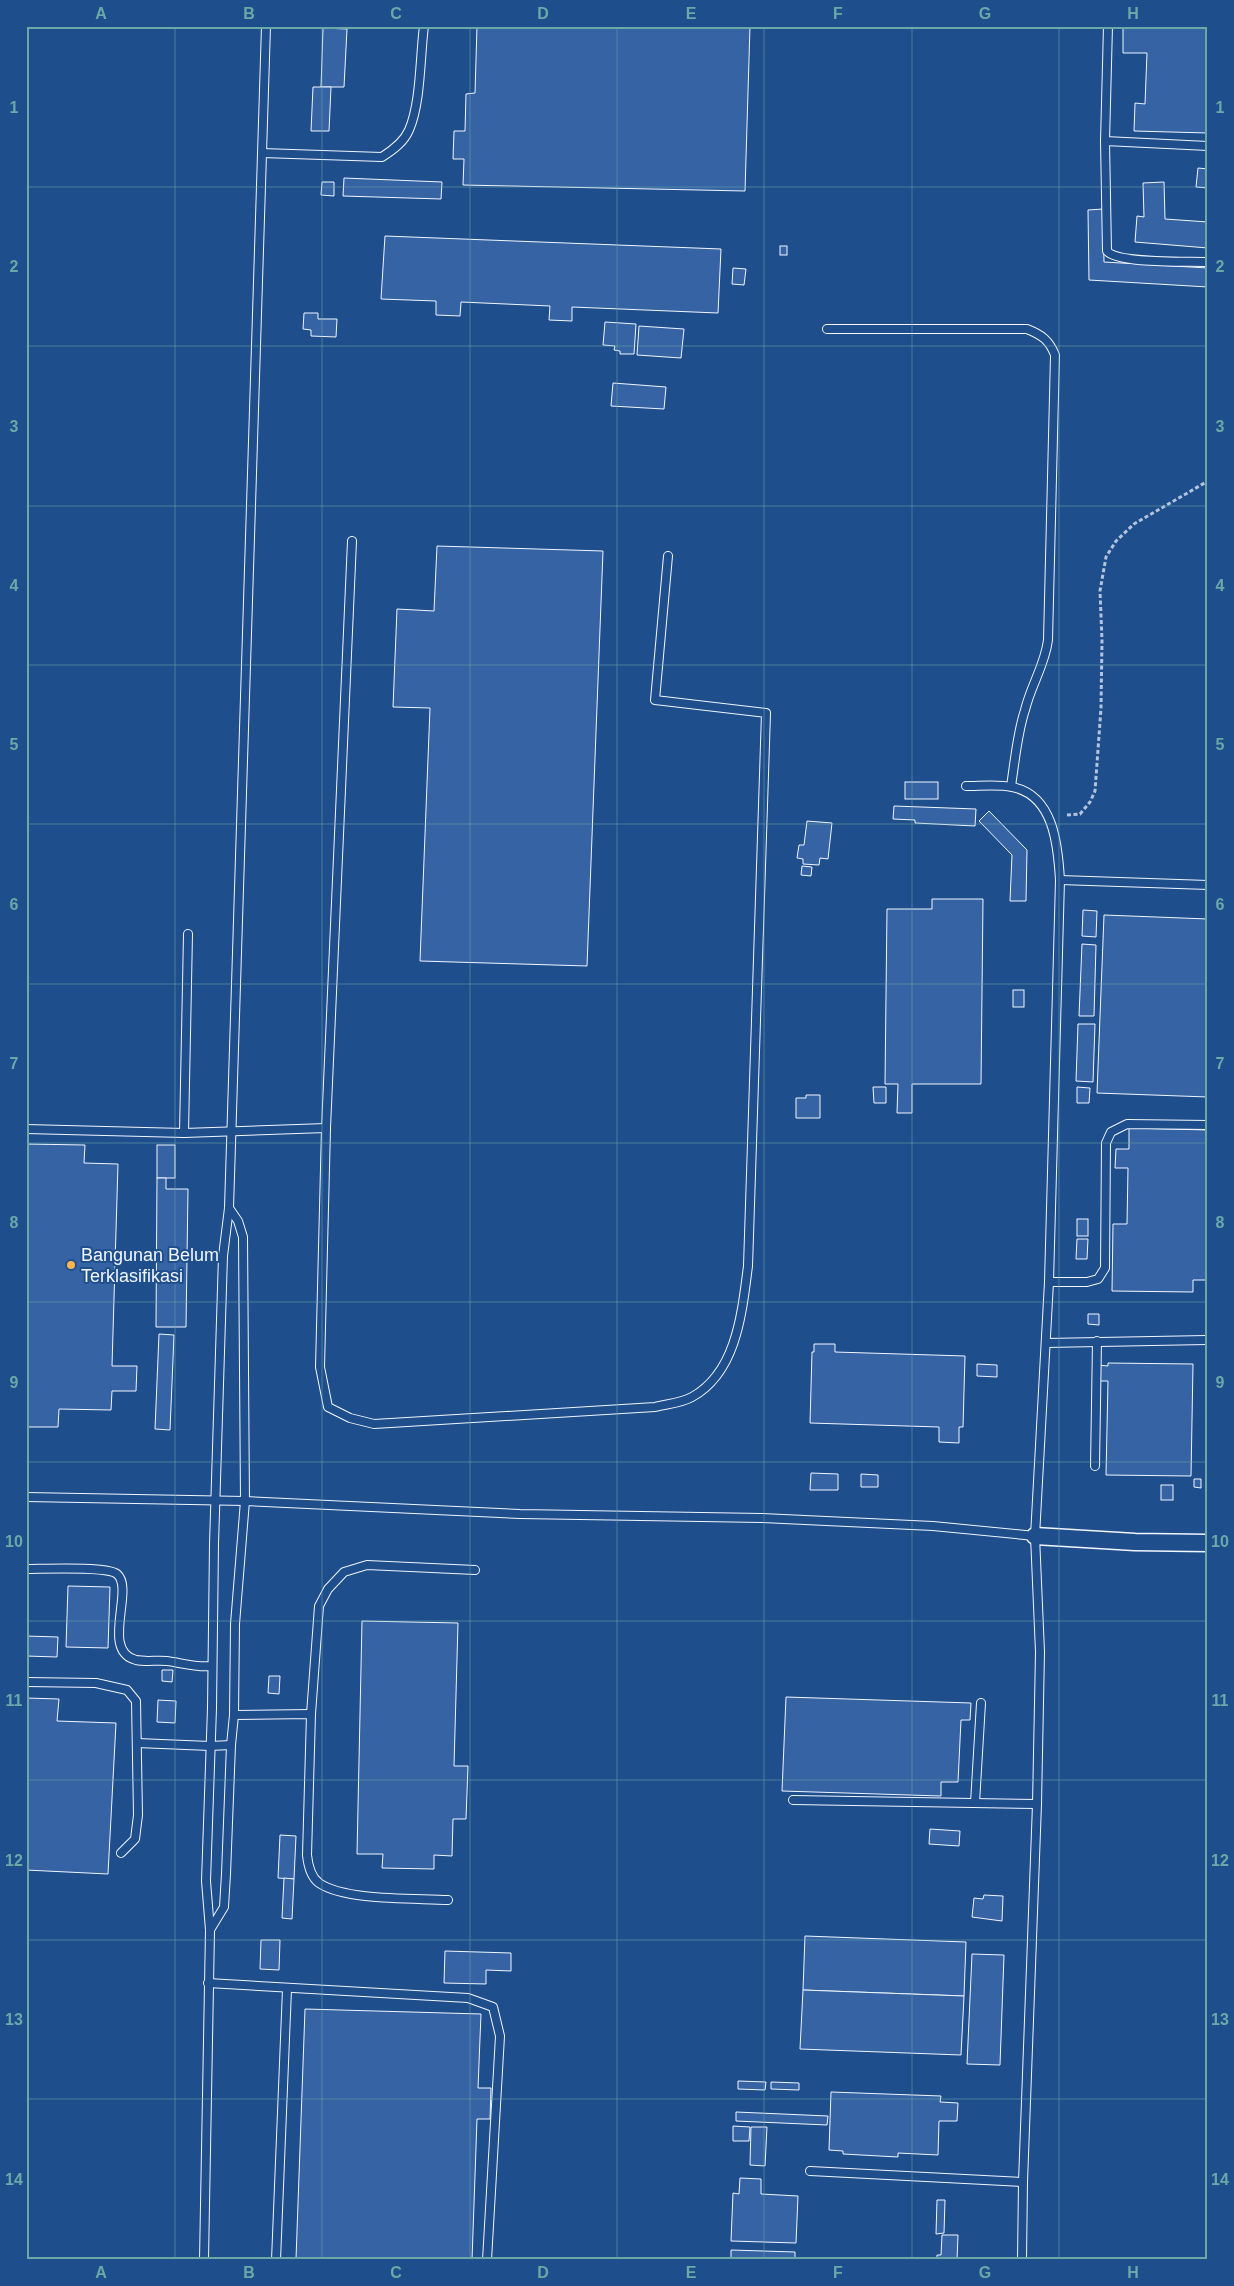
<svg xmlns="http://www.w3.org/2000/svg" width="1234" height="2286" viewBox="0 0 1234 2286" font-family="Helvetica,sans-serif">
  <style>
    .building { fill: #3563a3; stroke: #f2f6ff }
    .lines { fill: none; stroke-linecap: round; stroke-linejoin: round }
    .lane-casing { stroke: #f2f6ff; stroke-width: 10 }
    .street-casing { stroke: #f2f6ff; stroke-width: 19 }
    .path { stroke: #b3c4dc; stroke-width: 3; stroke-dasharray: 4 2.5; stroke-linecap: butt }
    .lane { stroke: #1f4e8c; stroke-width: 8 }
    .street { stroke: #1f4e8c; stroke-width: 16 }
    .grid { fill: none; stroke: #6aa9a8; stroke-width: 1; stroke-opacity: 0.55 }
    .poi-dot { fill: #ffb74d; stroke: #1f4e8c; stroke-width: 2 }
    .labels { text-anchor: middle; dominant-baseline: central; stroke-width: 4; stroke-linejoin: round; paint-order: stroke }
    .poi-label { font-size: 18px; fill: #f2f6ff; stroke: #1f4e8c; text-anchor: start }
    .neatline { fill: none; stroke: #6aa9a8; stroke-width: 2 }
    .grid-label { font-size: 16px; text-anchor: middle; font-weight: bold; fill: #6aa9a8 }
  </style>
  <rect width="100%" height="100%" fill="#1f4e8c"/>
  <!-- building -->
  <g class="building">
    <path d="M477,26H750L745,191L463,185L464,159H453L454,131H465L466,94L475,93Z"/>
    <path d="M1123,26H1208V133L1134,131L1135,103L1145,104L1147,53H1123Z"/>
    <path d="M323,28L347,29L344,87H321Z"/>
    <path d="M313,87H331L329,131H311Z"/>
    <path d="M1198,168L1208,169V188L1196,187Z"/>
    <path d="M344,178L442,182L441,199L343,196Z"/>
    <path d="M322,182H334V196L321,195Z"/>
    <path d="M1164,182L1165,219L1208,222V248L1135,242L1137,216L1144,217L1143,183Z"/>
    <path d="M1103,209L1104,262L1208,268V287L1089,280L1088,210Z"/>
    <path d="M385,236L721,249L718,313L572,307V321L549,320L550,306L461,302L460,316L436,315V301L381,299Z"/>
    <rect x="780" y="246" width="7" height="9"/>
    <path d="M733,268L746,269L744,285L732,284Z"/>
    <path d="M304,313H318V319H337L336,337L311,336V330L303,329Z"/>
    <path d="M605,322L636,324L634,354H620V351L614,350L615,346L603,345Z"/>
    <path d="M639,326L684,329L681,358L637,355Z"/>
    <path d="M613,383L666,387L664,409L611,406Z"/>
    <path d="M437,546L603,551L587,966L420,961L430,708L393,707L397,609L434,611Z"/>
    <rect x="905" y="782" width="33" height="17"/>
    <path d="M894,806L976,809L975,826L915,823V820L893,819Z"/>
    <path d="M989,811L1027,850L1026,901H1010L1012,855L979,821Z"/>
    <path d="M807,821L832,823L828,859L820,858L819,865L803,864V859L797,858L799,845H804Z"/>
    <path d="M802,866L812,867L811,876L801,875Z"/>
    <path d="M932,899H983L981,1084H912V1113H897L898,1084H885L887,909H932Z"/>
    <path d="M1083,910L1097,911L1096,937L1082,936Z"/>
    <path d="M1104,915L1208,919V1097L1097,1093Z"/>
    <path d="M1082,944L1096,945L1094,1016H1079Z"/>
    <rect x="1013" y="990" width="11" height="17"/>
    <path d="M1078,1024H1095L1093,1082L1076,1081Z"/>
    <path d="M873,1087H886V1103H874Z"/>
    <path d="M1077,1087L1090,1088L1089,1103H1077Z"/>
    <path d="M806,1095H820V1118H796V1098H806Z"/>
    <path d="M1129,1128L1208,1130V1280H1193V1292L1112,1291L1113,1224H1127L1128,1168H1115L1116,1149H1129Z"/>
    <path d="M26,1144L85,1145L84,1163L118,1164L112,1366H137L136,1391H112L111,1410L59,1409L58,1427H26Z"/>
    <rect x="157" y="1145" width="18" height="33"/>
    <path d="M157,1178H166V1189H188L186,1327H156Z"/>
    <rect x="1077" y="1219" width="11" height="17"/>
    <path d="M1077,1239H1088L1087,1259H1076Z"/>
    <path d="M1088,1314H1099V1325L1088,1324Z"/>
    <path d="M159,1334L174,1335L170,1430L155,1429Z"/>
    <path d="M814,1344H835V1352L965,1356L963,1427H959V1443L939,1442V1427L810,1423L812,1352H814Z"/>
    <path d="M1108,1363L1193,1364L1191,1476L1106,1475L1108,1381H1098V1365L1108,1366Z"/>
    <path d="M977,1364L997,1365V1377L977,1376Z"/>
    <path d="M811,1473L838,1474V1490H810Z"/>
    <path d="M861,1474L878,1475V1487H861Z"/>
    <path d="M1194,1479H1201V1488L1194,1487Z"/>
    <rect x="1161" y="1485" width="12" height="15"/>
    <path d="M68,1586L110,1587L108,1648L66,1647Z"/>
    <path d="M362,1621L458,1623L454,1766H468L466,1819H453L452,1856L434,1855V1869L382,1868L383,1854H357Z"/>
    <path d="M26,1636L58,1637L57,1657L26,1656Z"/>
    <path d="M162,1670H173L172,1682L162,1681Z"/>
    <path d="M269,1676H280L279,1694L268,1693Z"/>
    <path d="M786,1697L971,1703L970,1720H961L958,1782H941V1796L782,1791Z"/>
    <path d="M26,1698L59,1699L57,1721L116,1723L108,1874L26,1870Z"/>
    <path d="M158,1700L176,1701L175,1723L157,1722Z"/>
    <path d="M930,1829L960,1831L959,1846L929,1844Z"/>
    <path d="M280,1835L296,1836L294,1879L278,1878Z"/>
    <path d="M284,1878L294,1879L292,1919L282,1918Z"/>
    <path d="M984,1895L1003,1896L1002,1921L972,1917L974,1898L983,1899Z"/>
    <path d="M805,1936L966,1942L964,1996L803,1990Z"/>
    <path d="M261,1940H280L279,1970L260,1969Z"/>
    <path d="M445,1951L511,1953V1971L486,1970V1984L444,1983Z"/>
    <path d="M972,1954L1004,1955L1000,2065L967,2064Z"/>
    <path d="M803,1990L964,1996L961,2055L800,2049Z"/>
    <path d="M305,2009L481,2014L478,2088H491L490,2119H477L472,2260L296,2259Z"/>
    <path d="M738,2081L766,2082L765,2090L738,2089Z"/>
    <path d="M771,2082L799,2083V2090L771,2089Z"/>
    <path d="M831,2092L941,2096L940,2102L958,2103L957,2121H939L938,2155L898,2153V2157L843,2154V2151L829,2150Z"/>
    <path d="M736,2112L828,2116L827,2125L736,2121Z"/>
    <path d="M733,2126L750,2127L749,2141H733Z"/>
    <path d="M751,2127H767L765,2166L750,2165Z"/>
    <path d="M740,2178L761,2179V2194L798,2196L796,2243L731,2241L733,2193L739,2194Z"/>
    <path d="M937,2200H945L944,2233L936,2234Z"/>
    <path d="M942,2235H958L957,2260H937V2255H941Z"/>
    <path d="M731,2250L795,2252V2260H731Z"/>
  </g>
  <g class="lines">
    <!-- lane casing -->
    <g class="lane-casing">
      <g id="lane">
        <path d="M1108,26L1105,141L1107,251C1117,264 1188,261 1208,262"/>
        <path d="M1105,141L1208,146"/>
        <path d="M262,153L382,157C393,150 404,142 409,130C421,103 420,56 424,26"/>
        <path d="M827,329H1027C1042,335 1049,340 1055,355L1048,640C1045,665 1031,685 1025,710C1017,734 1015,761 1011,786"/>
        <path d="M352,541L326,1128L320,1367L328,1407L350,1418L374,1424L655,1407C666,1404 682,1403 692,1397C737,1372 742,1312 748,1266L766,713L655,700L668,556"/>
        <path d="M966,786C980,786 998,784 1012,787C1054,795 1058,846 1060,880L1049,1282L1035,1536L1040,1652L1037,1804L1023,2182L1022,2260"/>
        <path d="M1060,880L1208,885"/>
        <path d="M26,1129L184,1133L326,1128"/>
        <path d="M184,1133L188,934"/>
        <path d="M1049,1282H1087L1098,1279L1105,1268L1106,1143L1111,1132L1127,1124L1208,1125"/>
        <path d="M1046,1343L1206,1340"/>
        <path d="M1095,1466L1097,1341"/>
        <path d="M26,1497L245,1501L520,1514L762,1518L933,1526L1035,1536"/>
        <path d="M26,1569C43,1569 107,1566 117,1574C135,1589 100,1651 136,1660C146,1662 157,1660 167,1661C182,1663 197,1668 212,1666"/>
        <path d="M26,1682L96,1683L127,1690L136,1701L138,1815L135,1839L121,1853"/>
        <path d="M311,1714L319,1606L328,1589L344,1572L367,1565L475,1570"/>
        <path d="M234,1715L311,1714L307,1855C308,1865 311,1877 319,1883C345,1901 415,1898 448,1900"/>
        <path d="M137,1743L210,1746L231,1745"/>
        <path d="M793,1800L1037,1804"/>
        <path d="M975,1803L981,1703"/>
        <path d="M210,1930L224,1907L226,1874L231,1745L234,1715L235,1624L245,1501L243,1237L238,1221L229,1208"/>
        <path d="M208,1983L468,1998L493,2007L500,2036L487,2260"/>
        <path d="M810,2171L1023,2182"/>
        <path d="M204,2260L210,1930L206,1881L212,1708L214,1544L223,1256L229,1208L266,26"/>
        <path d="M276,2260L287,1989"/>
      </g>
    </g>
    <!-- street casing -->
    <g class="street-casing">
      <path id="street" d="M1035,1536L1135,1542L1208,1543"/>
    </g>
    <!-- path -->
    <path class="path" d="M1067,815L1080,814L1090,802L1095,791L1101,708L1102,640L1100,591L1106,557L1116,541L1134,524L1208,481"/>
    <!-- lane -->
    <use href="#lane" class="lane"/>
    <!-- street -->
    <use href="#street" class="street"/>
  </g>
  <!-- grid -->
  <path class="grid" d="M175,26V2260M322,26V2260M470,26V2260M617,26V2260M764,26V2260M912,26V2260M1059,26V2260M26,187H1208M26,346H1208M26,506H1208M26,665H1208M26,824H1208M26,984H1208M26,1143H1208M26,1302H1208M26,1462H1208M26,1621H1208M26,1780H1208M26,1940H1208M26,2099H1208"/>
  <!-- markers -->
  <circle class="poi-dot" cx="71" cy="1265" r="5"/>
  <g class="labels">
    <!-- poi labels -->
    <g class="poi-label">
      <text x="81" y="1255">Bangunan Belum<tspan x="81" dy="21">Terklasifikasi</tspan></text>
    </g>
  </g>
  <!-- border -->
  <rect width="1234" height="2286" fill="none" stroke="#1f4e8c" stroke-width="55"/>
  <rect x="28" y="28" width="1178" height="2230" class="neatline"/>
  <g class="grid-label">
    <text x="101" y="19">A</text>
    <text x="249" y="19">B</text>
    <text x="396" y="19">C</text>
    <text x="543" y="19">D</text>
    <text x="691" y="19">E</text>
    <text x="838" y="19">F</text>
    <text x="985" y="19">G</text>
    <text x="1133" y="19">H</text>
    <text x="14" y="113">1</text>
    <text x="1220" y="113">1</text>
    <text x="14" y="272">2</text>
    <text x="1220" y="272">2</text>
    <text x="14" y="432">3</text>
    <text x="1220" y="432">3</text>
    <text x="14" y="591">4</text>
    <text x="1220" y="591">4</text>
    <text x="14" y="750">5</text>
    <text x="1220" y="750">5</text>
    <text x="14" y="910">6</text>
    <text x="1220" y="910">6</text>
    <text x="14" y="1069">7</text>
    <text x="1220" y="1069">7</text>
    <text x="14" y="1228">8</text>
    <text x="1220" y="1228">8</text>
    <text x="14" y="1388">9</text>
    <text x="1220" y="1388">9</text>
    <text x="14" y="1547">10</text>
    <text x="1220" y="1547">10</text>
    <text x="14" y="1706">11</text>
    <text x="1220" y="1706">11</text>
    <text x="14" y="1866">12</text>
    <text x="1220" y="1866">12</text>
    <text x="14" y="2025">13</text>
    <text x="1220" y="2025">13</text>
    <text x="14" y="2185">14</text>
    <text x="1220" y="2185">14</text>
    <text x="101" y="2278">A</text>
    <text x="249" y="2278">B</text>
    <text x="396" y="2278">C</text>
    <text x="543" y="2278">D</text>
    <text x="691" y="2278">E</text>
    <text x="838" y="2278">F</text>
    <text x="985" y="2278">G</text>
    <text x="1133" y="2278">H</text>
  </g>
</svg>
